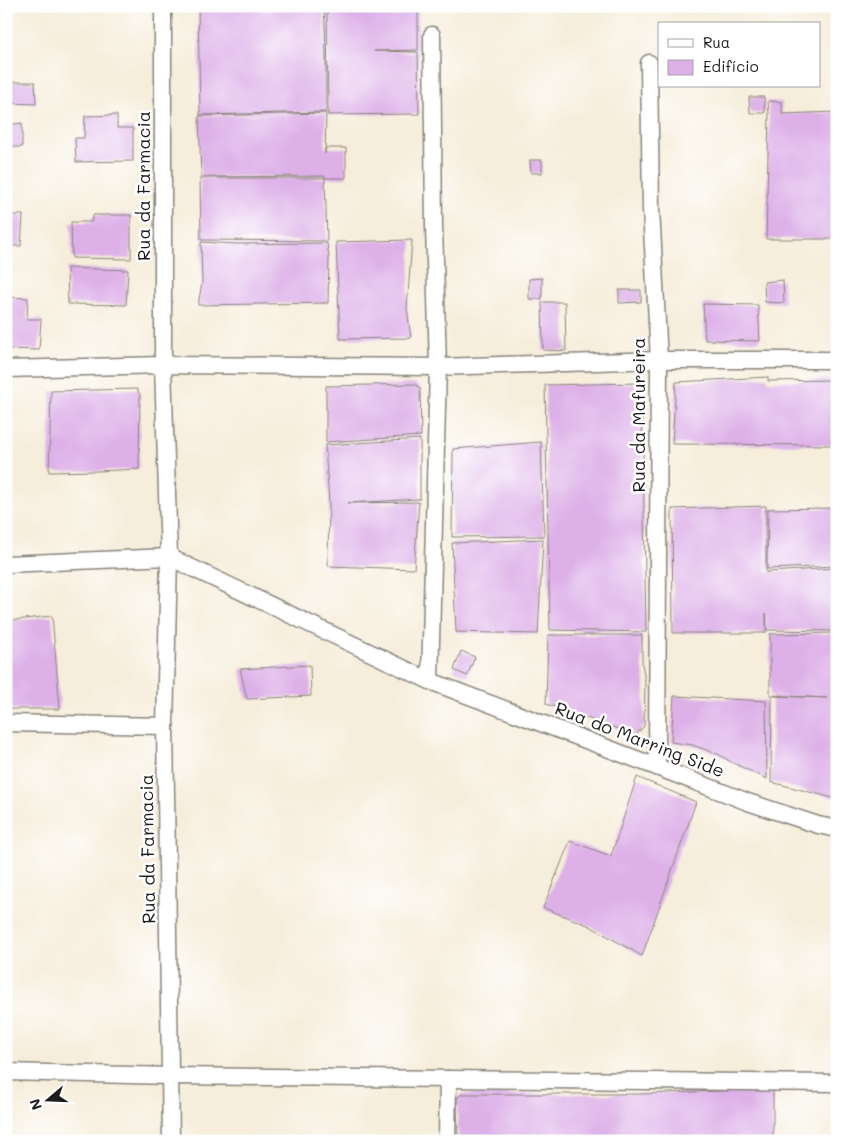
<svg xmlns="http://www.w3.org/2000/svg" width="843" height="1147" viewBox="0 0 843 1147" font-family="Mali,sans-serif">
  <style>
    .building { fill: #ddb0e8 }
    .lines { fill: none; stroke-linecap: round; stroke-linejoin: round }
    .minor-casing { stroke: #89847b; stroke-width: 19 }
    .minor { stroke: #fff; stroke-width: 16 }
    .labels { text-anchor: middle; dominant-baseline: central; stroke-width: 5; stroke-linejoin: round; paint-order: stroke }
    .street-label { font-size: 18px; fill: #1c1c1c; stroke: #fff }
  </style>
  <rect width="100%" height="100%" fill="#fff"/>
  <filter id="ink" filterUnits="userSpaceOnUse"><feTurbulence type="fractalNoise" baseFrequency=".02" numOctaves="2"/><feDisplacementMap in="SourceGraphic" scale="10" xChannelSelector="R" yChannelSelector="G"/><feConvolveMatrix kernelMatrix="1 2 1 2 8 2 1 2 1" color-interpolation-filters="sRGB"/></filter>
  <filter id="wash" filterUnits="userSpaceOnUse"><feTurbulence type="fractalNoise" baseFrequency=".0096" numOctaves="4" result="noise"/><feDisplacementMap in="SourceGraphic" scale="20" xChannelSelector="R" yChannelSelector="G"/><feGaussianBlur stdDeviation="1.12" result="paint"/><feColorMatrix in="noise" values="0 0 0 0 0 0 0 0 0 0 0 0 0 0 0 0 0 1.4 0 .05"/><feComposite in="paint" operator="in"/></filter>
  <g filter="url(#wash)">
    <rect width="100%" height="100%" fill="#f6edda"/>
    <g id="blocks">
      <!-- building -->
      <g class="building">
        <path d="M198,6H324L326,51V112L200,115Z"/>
        <path d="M327,6H418V50L374,51L418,52L419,114L328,115Z"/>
        <path d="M6,82H35L36,104L6,103Z"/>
        <path d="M749,97H764L765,113H750Z"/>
        <path d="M768,101L782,102V114L837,112V239H766L769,114Z"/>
        <path d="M326,113L325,154V148H346V178H325V176L201,177L199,116Z"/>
        <path d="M117,115V128H133V161L76,162L75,138H84L85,116Z"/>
        <path d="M22,123V147H6V125Z"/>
        <path d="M530,160H542V173H531Z"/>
        <path d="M200,178H325L327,241L201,240Z"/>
        <path d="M6,215H23L21,246H6Z"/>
        <path d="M93,215H131V259L72,258L71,222H91Z"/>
        <path d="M412,240L407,308L411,338L340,339L336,242Z"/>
        <path d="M201,242L237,244L327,243L329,257L328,303L198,305L202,283Z"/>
        <path d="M67,268L128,270L126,305L68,304Z"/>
        <path d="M542,278V299H529V279Z"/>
        <path d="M783,280L784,303L765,302L764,282Z"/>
        <path d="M619,290H641V302L619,303Z"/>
        <path d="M6,297L28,298L27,319H41L39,350L6,349Z"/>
        <path d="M542,302H565L566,351L543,350Z"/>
        <path d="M703,304L758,305L760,341L705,340Z"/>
        <path d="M768,377V381L837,380V445L672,444L676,382Z"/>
        <path d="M639,383L642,394L646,632L550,630L545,385Z"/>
        <path d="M415,384L420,388L421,436L326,442V386Z"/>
        <path d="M137,389L140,395L139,469L97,471L49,472L51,391Z"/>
        <path d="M420,439V499L348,503L419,502L414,569L328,566L329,503L325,445Z"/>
        <path d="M541,442L544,536L452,537L453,449Z"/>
        <path d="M766,506V573L767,572L837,568V631L767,630L766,613V633H673L672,509Z"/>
        <path d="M837,508V566L767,569L768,509Z"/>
        <path d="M543,539L538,634L456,632L452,543Z"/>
        <path d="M52,616L60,709H6V621Z"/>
        <path d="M837,633V799L771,782L772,696L827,698L770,695V634Z"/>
        <path d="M548,635H642V663L645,681L644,726L636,735L546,704Z"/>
        <path d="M461,651L475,657L467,676L454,670Z"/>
        <path d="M310,665L311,696L247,699L240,669Z"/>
        <path d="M674,696L766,701L767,779L731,762L718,754L692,745L671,742Z"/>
        <path d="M637,777L696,802L642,956L588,925L543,908L570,841L611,856Z"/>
        <path d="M773,1089V1141H458L457,1098L462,1094H642Z"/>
      </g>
    </g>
  </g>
  <g filter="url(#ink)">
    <use href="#blocks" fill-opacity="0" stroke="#89847b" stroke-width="1"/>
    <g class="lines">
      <!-- minor casing -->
      <g class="minor-casing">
        <g id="minor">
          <path d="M163,6V365L169,557L165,726L171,1141"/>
          <path d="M432,35L434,225L438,367L659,360H837"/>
          <path d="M649,63L651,209L659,360L657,767"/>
          <path d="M6,369L163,365L438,367L430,681"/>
          <path d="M6,564L169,557L430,681L657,767L748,802L818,825L837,829"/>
          <path d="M6,723L165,726"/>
          <path d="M6,1072L171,1076L837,1083"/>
          <path d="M447,1141L448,1079"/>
        </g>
      </g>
      <!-- minor -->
      <use href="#minor" class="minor"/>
    </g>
  </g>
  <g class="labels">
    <!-- street labels -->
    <g class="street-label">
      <text transform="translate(143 186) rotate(-90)">Rua da Farmacia</text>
      <text transform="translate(638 415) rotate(-90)">Rua da Mafureira</text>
      <text transform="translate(640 739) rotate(21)">Rua do Marring Side</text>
      <text transform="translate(147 849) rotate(-91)">Rua da Farmacia</text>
    </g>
  </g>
  <!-- margin -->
  <rect width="843" height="1147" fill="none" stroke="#fff" stroke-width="25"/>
  <!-- legend -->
  <rect x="658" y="22" width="162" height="65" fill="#ffffff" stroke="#a4a4a4"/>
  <rect x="668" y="39" width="25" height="8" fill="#ffffff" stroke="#a4a4a4"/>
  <text x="703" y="48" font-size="15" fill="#1c1c1c">Rua</text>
  <rect x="668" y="60" width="25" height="15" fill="#ddb0e8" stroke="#a4a4a4"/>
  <text x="703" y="72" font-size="15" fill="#1c1c1c">Edifício</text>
  <!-- north arrow -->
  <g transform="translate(48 1100) rotate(251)" stroke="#ffffff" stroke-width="4" paint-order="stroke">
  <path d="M0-4L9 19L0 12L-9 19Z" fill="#1c1c1c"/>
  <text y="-8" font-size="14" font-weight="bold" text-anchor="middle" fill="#1c1c1c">N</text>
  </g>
</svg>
